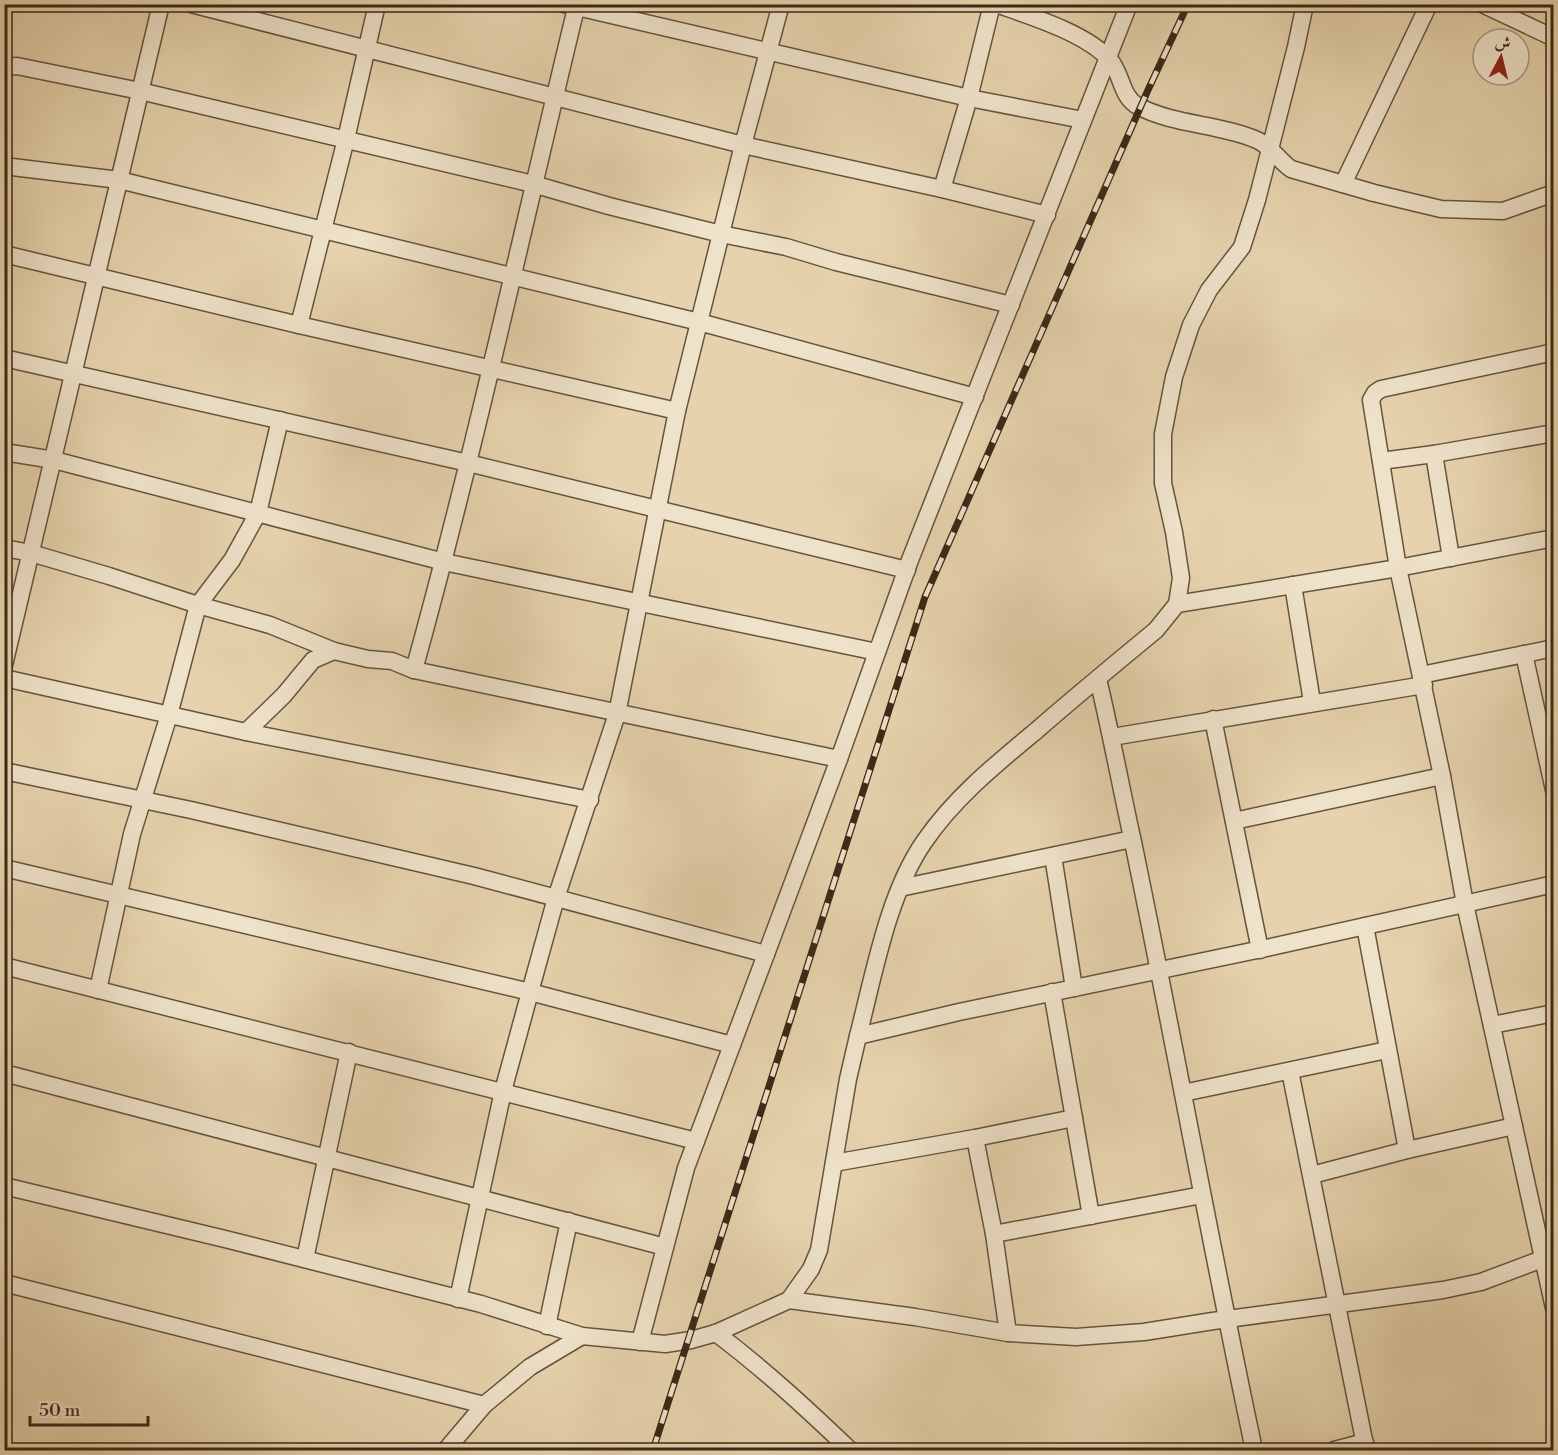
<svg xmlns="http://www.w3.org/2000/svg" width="1558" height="1455" viewBox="0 0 1558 1455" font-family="'Libre Bodoni',Amiri,serif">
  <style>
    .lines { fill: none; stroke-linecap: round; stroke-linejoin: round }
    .minor-casing { stroke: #65543e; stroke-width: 19 }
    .minor { stroke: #efe2ca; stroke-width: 16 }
    .rail-casing { stroke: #3a2919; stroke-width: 7 }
    .rail { stroke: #efe2ca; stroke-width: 4.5; stroke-dasharray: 14; stroke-linecap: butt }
  </style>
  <rect width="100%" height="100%" fill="#e6d3ad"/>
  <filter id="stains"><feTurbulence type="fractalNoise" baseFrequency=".00333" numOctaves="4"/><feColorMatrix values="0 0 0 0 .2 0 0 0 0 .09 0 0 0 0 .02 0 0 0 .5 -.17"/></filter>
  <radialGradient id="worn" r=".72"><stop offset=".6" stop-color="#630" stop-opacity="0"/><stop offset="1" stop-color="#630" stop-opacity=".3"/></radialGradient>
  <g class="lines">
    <!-- minor casing -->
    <g class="minor-casing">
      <g id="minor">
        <path d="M191,4L743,145L942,189L1047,215"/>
        <path d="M564,4L969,98L1083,120"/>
        <path d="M996,4C1030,16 1086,33 1110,60C1122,74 1121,97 1138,106C1173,125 1221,124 1257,140C1271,146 1278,160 1291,169L1374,193L1441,209L1503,211L1554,193"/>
        <path d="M1482,4L1554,38"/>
        <path d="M4,67L17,66L140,91L533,184L609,206L721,234L786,247L836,262L1011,305"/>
        <path d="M4,166L119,180L699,322L975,397"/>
        <path d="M1343,184L1429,4"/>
        <path d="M942,189L969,98L992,4"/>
        <path d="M4,254L299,325L677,411"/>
        <path d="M299,325L346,139L377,4"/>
        <path d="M1554,352L1381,389L1375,393L1371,400L1398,568L1442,776L1465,904L1554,1308"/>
        <path d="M4,358L468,463L907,570"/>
        <path d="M4,452L54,460L444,562L877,652"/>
        <path d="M1434,454L1451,558"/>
        <path d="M1381,461L1434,454L1554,433"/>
        <path d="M4,548L31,553L109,576L198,605L270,625L334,651L368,659L392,661L414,670L839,759"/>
        <path d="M1293,585L1312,702"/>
        <path d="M1177,604L1398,568L1554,538"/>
        <path d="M1524,654L1554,790"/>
        <path d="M4,665L161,4"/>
        <path d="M414,670C475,450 523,226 577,4"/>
        <path d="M1421,675L1554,648"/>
        <path d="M4,678L246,732L590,800"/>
        <path d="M1098,679C1111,733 1121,788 1133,842C1175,1045 1211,1248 1254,1450"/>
        <path d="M1213,719L1260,950"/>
        <path d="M246,732L284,695L313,660L334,651"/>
        <path d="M1112,737L1424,685"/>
        <path d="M4,771L191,810L474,876L766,954"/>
        <path d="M1234,821L1442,776"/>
        <path d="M1053,856L1074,988"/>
        <path d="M4,868L530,992L732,1045"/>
        <path d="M900,888L1132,839"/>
        <path d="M1365,926L1407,1150"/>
        <path d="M4,966L696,1141"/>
        <path d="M98,990L132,834L169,715L198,605L232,560L258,513L280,420"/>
        <path d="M1052,992L1091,1216"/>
        <path d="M1492,1025L1554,1013"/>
        <path d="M858,1036C874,974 888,894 924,842C954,798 996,764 1037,730C1076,696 1116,663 1156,630L1177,604L1181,578L1174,532L1163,483V434L1174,377L1191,325L1209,290L1242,247L1257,200L1296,47L1305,4"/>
        <path d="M1290,1071L1366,1450"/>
        <path d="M4,1073L665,1247"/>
        <path d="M1183,1093L1387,1050"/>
        <path d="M975,1138L994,1234L1008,1333"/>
        <path d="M834,1163L975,1138L1074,1118"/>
        <path d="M1312,1175L1407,1150L1514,1126"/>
        <path d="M4,1186L225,1239L481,1304L582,1336L665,1344L691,1340L716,1333L789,1300L811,1269L819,1250L848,1079L858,1036L959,1012L1271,947L1554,884"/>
        <path d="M994,1234L1202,1195"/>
        <path d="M305,1259L349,1052"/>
        <path d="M4,1283L484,1405"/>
        <path d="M458,1299L503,1091L530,992L556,898L617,714L677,411L743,145L781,4"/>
        <path d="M789,1300L915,1317L1008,1333L1076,1337L1144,1332L1213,1321L1443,1290L1481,1282L1553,1255"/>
        <path d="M547,1326L569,1221"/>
        <path d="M716,1333C765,1370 806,1408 850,1450"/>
        <path d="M640,1342L686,1168L839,759L910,560L1129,4"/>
        <path d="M446,1450L484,1405L530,1367L582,1336"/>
        <path d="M1334,1450L1365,1442"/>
        <path d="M1553,1450H1554"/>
      </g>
    </g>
    <!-- minor -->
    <use href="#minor" class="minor"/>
    <!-- rail casing -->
    <g class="rail-casing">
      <path id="rail" d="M653,1450L925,597L1148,90L1188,4"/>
    </g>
    <!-- rail -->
    <use href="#rail" class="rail"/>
  </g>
  <!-- margin -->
  <rect width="1558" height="1455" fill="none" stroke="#e6d3ad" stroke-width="24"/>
  <rect x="6" y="6" width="1546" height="1443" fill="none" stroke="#3a2919" stroke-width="3"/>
  <rect x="12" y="12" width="1534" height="1431" fill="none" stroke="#3a2919" stroke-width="1.5"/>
  <!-- north arrow -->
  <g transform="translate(1501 57) rotate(7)"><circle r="28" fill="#efe2ca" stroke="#a79883" stroke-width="1.5"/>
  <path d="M0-4.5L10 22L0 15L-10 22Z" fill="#8f2418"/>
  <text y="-9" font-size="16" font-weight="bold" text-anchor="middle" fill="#3a2919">ش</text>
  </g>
  <!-- scale -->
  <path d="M30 1416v9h118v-9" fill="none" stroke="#3a2919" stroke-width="3"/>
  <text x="39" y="1416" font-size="18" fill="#3a2919" stroke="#efe2ca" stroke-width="4.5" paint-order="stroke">50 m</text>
  <rect width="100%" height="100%" filter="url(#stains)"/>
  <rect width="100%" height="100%" fill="url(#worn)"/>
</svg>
